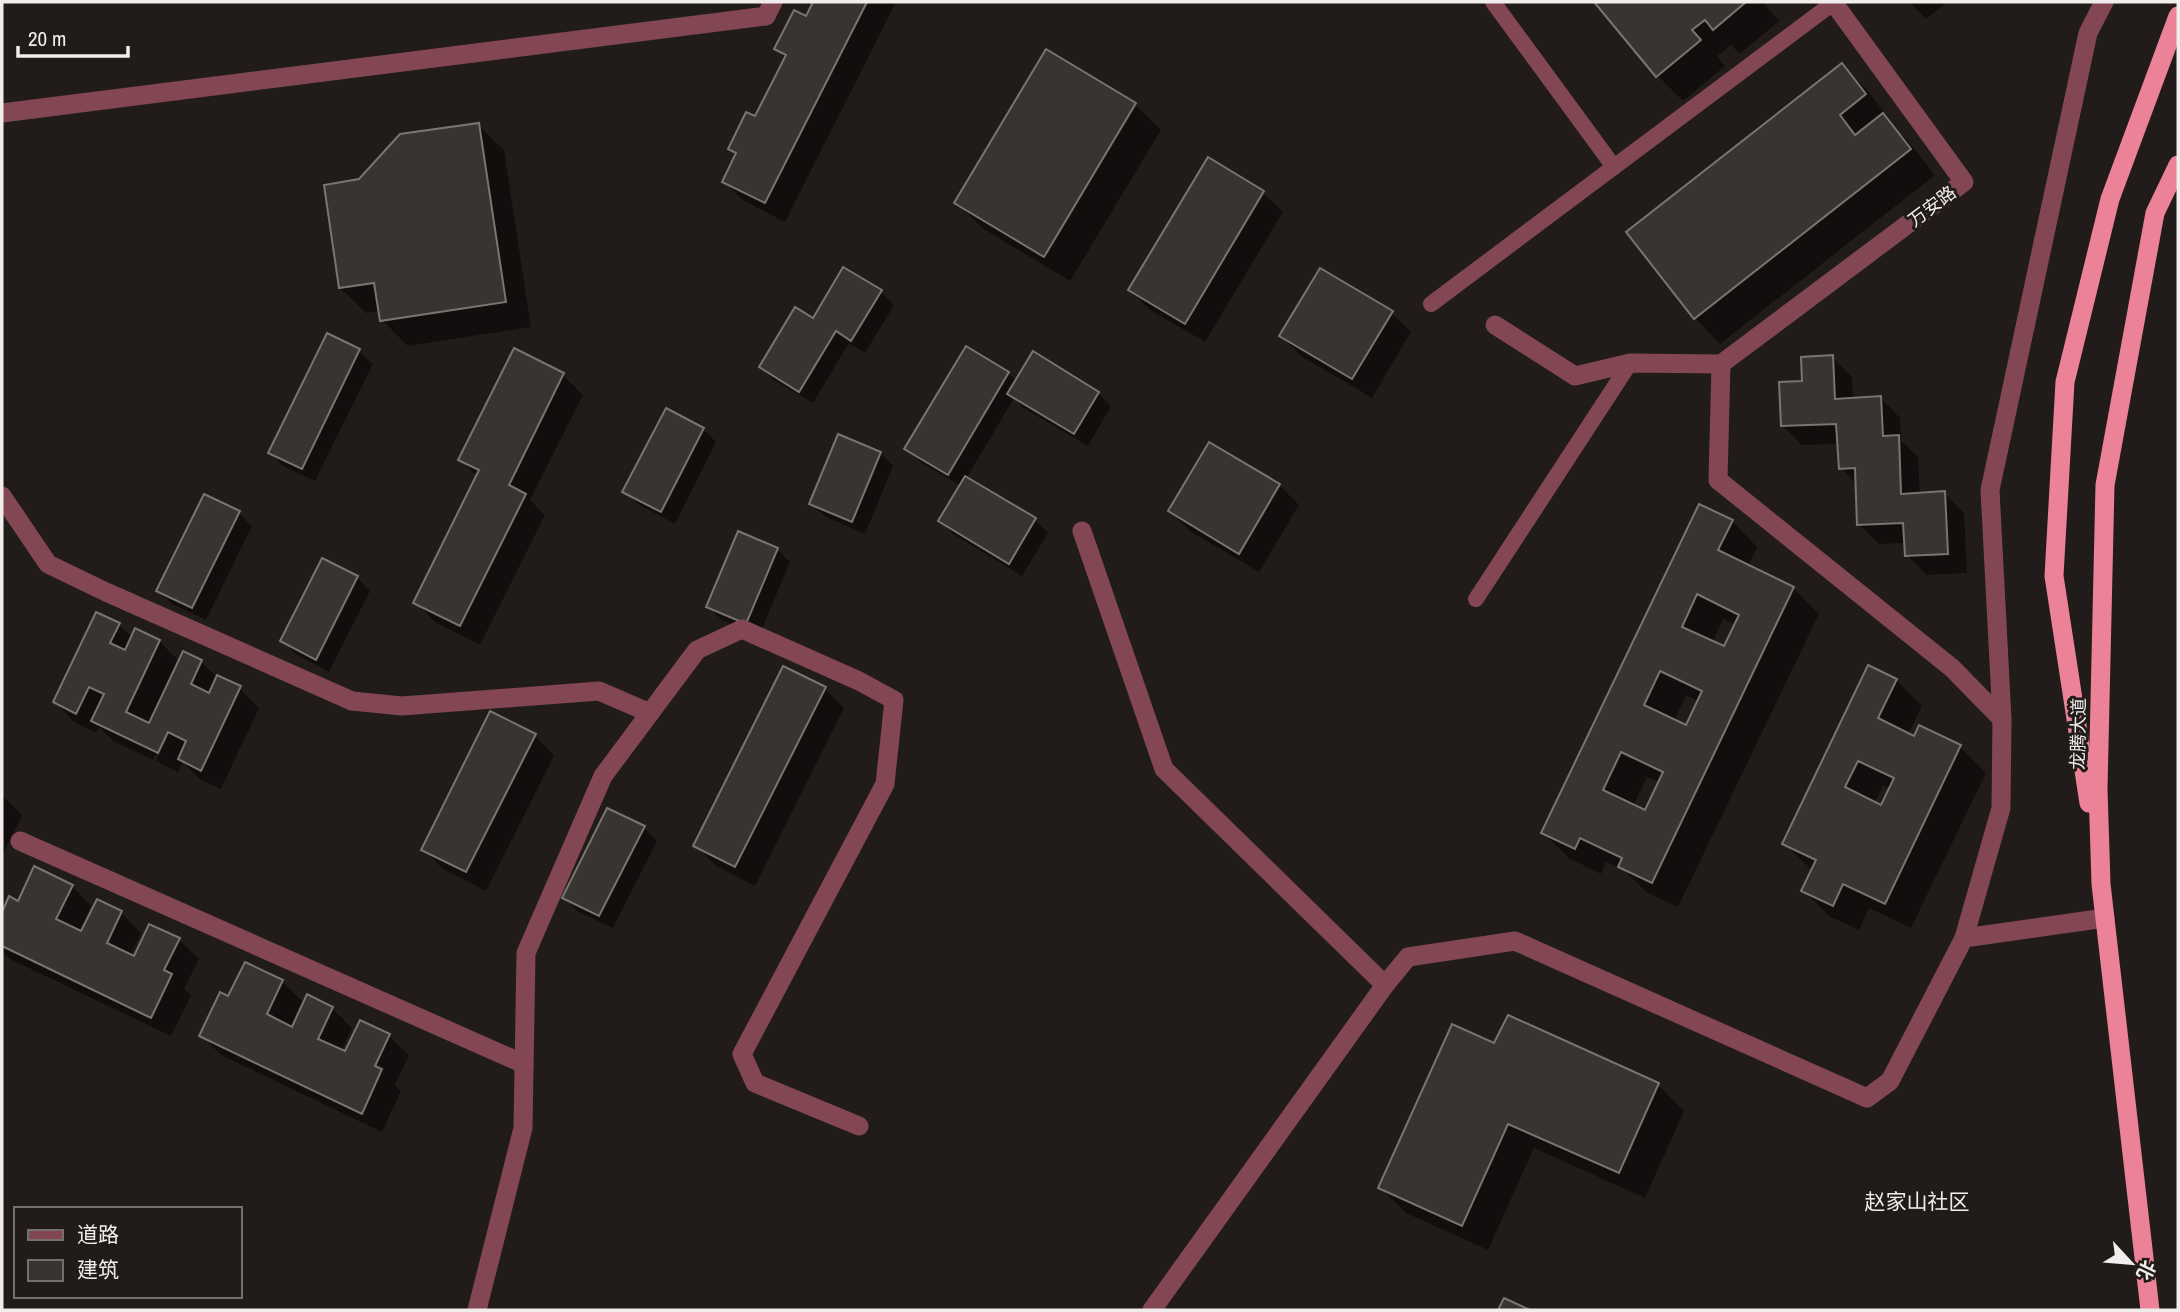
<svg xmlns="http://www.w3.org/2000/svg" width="2180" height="1312" viewBox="0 0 2180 1312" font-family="'Archivo Narrow','Noto Sans SC',sans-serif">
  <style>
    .shadow { fill: #0007; fill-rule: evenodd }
    .building { fill: #383430; stroke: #7a7571; stroke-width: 2; fill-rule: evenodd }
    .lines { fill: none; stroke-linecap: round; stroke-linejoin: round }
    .service { stroke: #824753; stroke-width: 16 }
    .minor { stroke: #824753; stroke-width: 19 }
    .trunk { stroke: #ec8298; stroke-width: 19 }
    .labels { text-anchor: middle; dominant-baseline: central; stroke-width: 6; stroke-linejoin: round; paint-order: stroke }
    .street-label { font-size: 18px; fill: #f1edec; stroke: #211c1a }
    .quarter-label { font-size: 21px; fill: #f1edec; stroke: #211c1a }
  </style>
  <rect width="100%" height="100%" fill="#211c1a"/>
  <!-- shadow -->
  <g class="shadow">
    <path d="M815,2H896L785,222L744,201L724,182L737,155L730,149L756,119L786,59L777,49L807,18Z"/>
    <path d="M1597,2H1763L1779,21L1740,54L1731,45L1717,56L1725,66L1683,101L1658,76Z"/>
    <path d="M1910,2H1948L1926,19Z"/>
    <path d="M1842,66L1868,91L1891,121L1889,122L1908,141L1935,175L1720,344L1695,318Z"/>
    <path d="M1135,104L1161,130L1070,281L982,228L956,202Z"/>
    <path d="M478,125L504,150L531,327L408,346L382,320L380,311L366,313L340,288L359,181Z"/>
    <path d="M1208,159L1263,193L1283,212L1205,342L1150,310L1130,290Z"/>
    <path d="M881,292L894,305L865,353L849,343L813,403L774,380L761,367L814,320Z"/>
    <path d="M1391,313L1411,332L1372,398L1301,356L1281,336Z"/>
    <path d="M327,335L359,351L373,364L315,481L283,466L270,453Z"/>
    <path d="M514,350L563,375L583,395L530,500L545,515L480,645L435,622L416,602L478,477L460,459Z"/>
    <path d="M1832,357L1852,377L1853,400L1881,398L1900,418L1901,441L1918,457L1920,495L1944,493L1964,513L1967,573L1926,575L1907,555L1906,543L1879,544L1859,525L1857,484L1841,468L1839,444L1802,445L1783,426L1804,383Z"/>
    <path d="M1008,373L1017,382L1098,393L1111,406L1088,446L1022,407L1014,398L966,479L1035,520L1048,533L1022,576L953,534L940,520L961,486L920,462L907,448Z"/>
    <path d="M703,429L716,442L675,524L638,504L625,491Z"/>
    <path d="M880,453L893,466L865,534L824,516L811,503Z"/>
    <path d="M1279,485L1299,505L1259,572L1190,531L1170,511Z"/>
    <path d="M238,513L252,526L206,620L172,604L158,590Z"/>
    <path d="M1732,521L1757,547L1748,567L1793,588L1819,614L1678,907L1646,892L1625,871L1606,862L1601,874L1569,858L1543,833ZM1723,619L1736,625L1724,649L1712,643ZM1686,695L1699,702L1687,727L1674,721ZM1647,777L1660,783L1646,812L1633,806Z"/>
    <path d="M777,549L790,562L759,636L722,620L708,607Z"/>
    <path d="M357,577L370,591L329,672L296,654L282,641Z"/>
    <path d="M119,625L133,638L136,630L159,641L180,662L184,653L201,662L218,678L239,688L259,708L221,789L199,779L183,762L178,772L156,761L167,739H163L153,760L113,741L99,727L96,733L74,722L55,702Z"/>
    <path d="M1896,680L1922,706L1908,735L1960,747L1986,773L1911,928L1869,908L1859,930L1829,916L1803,890L1813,871L1784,843ZM1883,785L1890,789L1881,807L1874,804Z"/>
    <path d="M825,689L844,708L755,886L715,865L696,846Z"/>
    <path d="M535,736L554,756L486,891L443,869L423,849Z"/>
    <path d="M2,795L22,815L2,857Z"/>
    <path d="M644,828L657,841L613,928L577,911L564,897Z"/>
    <path d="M72,886L91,906L79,932L82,933L98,901L121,913L141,933L130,956L135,958L179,940L199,959L184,989L191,995L171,1036L10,959L2,951V916L10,899L19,903Z"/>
    <path d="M282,982L302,1001L290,1027L293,1029L332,1008L352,1028L341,1052L345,1054L389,1036L409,1055L395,1085L401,1091L382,1132L221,1055L201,1035L229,998Z"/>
    <path d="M1495,1046L1658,1085L1684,1111L1645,1198L1534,1148L1488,1250L1406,1213L1380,1187Z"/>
  </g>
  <!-- building -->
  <g class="building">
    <path d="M813,2H867L765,203L722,182L736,153L728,149L746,112L755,116L786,55L774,49L794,10L806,16Z"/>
    <path d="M1594,2H1746L1713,30L1705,20L1692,30L1701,40L1656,77Z"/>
    <path d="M1046,49L1136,103L1044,257L954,203Z"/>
    <path d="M1842,63L1866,94L1840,115L1855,135L1883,113L1911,149L1694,319L1626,232Z"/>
    <path d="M479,123L506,302L380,321L374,283L339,288L324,185L359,179L400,134Z"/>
    <path d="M1208,157L1264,191L1185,324L1128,290Z"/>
    <path d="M843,267L882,290L851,341L836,331L799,392L759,367L795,307L813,318Z"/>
    <path d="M1320,268L1393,311L1352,379L1279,336Z"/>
    <path d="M327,333L360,349L302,469L268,453Z"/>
    <path d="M966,346L1009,372L948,475L904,449Z"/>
    <path d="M514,348L564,373L509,485L526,494L460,626L413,603L479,470L458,460Z"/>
    <path d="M1033,351L1099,392L1074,434L1007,394Z"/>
    <path d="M1833,355L1835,399L1881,396L1883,436L1899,435L1901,494L1945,491L1948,554L1905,556L1903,523L1857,525L1855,468L1839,469L1836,424L1781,426L1779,382L1802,381L1801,357Z"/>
    <path d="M666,408L704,428L661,512L622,492Z"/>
    <path d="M838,434L881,452L852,522L809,504Z"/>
    <path d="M1209,442L1280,484L1239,554L1168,511Z"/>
    <path d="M965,476L1036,518L1009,564L938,521Z"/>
    <path d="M204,494L240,511L192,608L156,591Z"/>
    <path d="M1699,504L1733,520L1718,550L1794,587L1652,883L1618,867L1622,858L1580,838L1575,849L1541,833ZM1697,594L1739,615L1724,646L1682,627ZM1660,671L1702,691L1686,725L1644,705ZM1621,752L1663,772L1645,810L1603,790Z"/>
    <path d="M738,531L778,548L746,624L706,607Z"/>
    <path d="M322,558L358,576L316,660L280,641Z"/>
    <path d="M96,612L120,623L110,643L125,650L135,628L160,640L126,712L149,723L183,651L202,660L191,684L209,693L217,675L241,686L201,771L178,759L186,741L168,732L158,753L91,721L104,694L89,687L76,714L53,702Z"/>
    <path d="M1868,665L1897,679L1878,718L1914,736L1919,725L1961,745L1885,904L1843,884L1833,906L1801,891L1816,860L1782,844ZM1858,761L1894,778L1881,805L1845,787Z"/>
    <path d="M783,666L826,687L735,867L693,846Z"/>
    <path d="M490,711L536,734L466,872L421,850Z"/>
    <path d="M607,808L645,826L599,916L562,898Z"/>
    <path d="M34,866L73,885L56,919L81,931L97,899L122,911L107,943L134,956L149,924L180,938L164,970L172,974L151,1018L2,946V912L9,896L18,901Z"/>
    <path d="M245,962L283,980L267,1014L292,1027L307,994L333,1007L318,1039L345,1051L360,1020L390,1034L375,1066L382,1069L362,1114L199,1036L220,992L228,996Z"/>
    <path d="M1508,1015L1659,1083L1619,1173L1508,1124L1462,1226L1378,1188L1452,1024L1494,1043Z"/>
    <path d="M1504,1298L1530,1310H1498Z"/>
  </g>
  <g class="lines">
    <!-- service -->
    <g class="service">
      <path d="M1493,2L1614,167"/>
      <path d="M1431,304L1833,3"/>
      <path d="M1476,599L1630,363"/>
    </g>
    <!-- minor -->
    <g class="minor">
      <path d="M2,113L766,16L773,2"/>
      <path d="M1495,325L1575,376L1630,363L1721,364L1718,480L1952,668L2002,719"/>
      <path d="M1721,364L1964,182L1833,2"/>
      <path d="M2,496L48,564L106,592L352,701L402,706L599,691L650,713"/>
      <path d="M1082,531L1164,769L1385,985"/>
      <path d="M20,841L524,1064"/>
      <path d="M1964,938L2105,918"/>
      <path d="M477,1310L523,1128L526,953L603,776L697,650L742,629L859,681L894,700L885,784L742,1054L755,1083L859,1126"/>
      <path d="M1152,1310L1385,985L1408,957L1515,941L1867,1098L1890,1081L1964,938L2001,808L2002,719L1990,490L2088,33L2104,2"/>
    </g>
    <!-- trunk -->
    <g class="trunk">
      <path d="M2089,803L2054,576L2065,382L2110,199L2178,16"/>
      <path d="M2150,1310L2101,884L2098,789L2105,485L2155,213L2178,165"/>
    </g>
  </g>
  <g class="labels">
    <!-- street labels -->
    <g class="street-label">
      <text transform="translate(1932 206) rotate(-37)">万安路</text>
      <text transform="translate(2078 734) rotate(-89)">龙腾大道</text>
    </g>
    <!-- quarter labels -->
    <g class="quarter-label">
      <text x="1917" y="1201">赵家山社区</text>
    </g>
  </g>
  <!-- border -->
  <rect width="2180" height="1312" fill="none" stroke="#f1edec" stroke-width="7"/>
  <!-- legend -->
  <rect x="14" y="1207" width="228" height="91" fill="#211c1a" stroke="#74706e" stroke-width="2"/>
  <rect x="28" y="1230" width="35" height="10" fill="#824753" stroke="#74706e" stroke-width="2"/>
  <text x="77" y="1242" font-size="21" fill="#f1edec">道路</text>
  <rect x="28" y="1260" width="35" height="21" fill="#383430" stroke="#74706e" stroke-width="2"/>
  <text x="77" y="1277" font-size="21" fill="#f1edec">建筑</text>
  <!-- north arrow -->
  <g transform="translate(2131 1263) rotate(116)" stroke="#211c1a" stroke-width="5" paint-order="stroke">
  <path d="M0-5L12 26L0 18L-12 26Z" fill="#f1edec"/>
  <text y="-10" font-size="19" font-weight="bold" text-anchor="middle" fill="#f1edec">北</text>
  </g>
  <!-- scale -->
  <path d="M18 46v10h110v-10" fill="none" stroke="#f1edec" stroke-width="3.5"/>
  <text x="28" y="46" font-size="21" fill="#f1edec" stroke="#211c1a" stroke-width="5" paint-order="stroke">20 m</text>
</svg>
